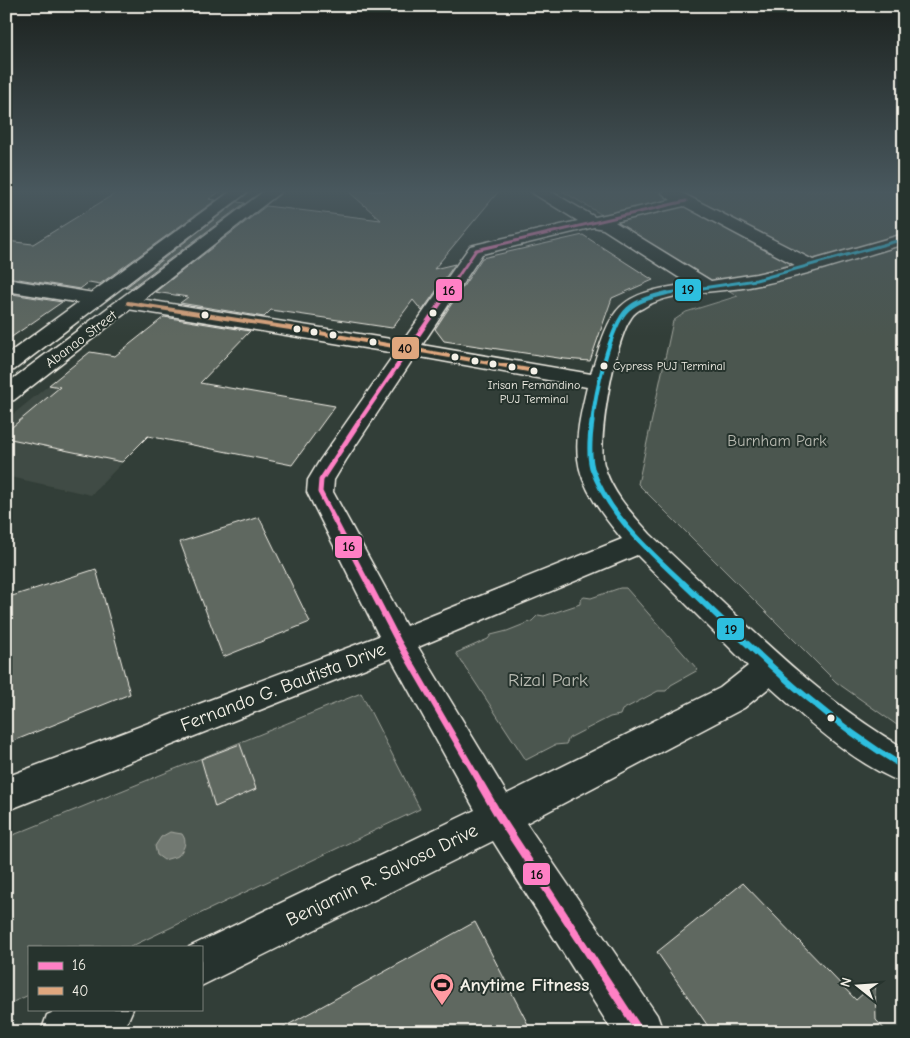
<svg xmlns="http://www.w3.org/2000/svg" width="910" height="1038" viewBox="0 0 910 1038" font-family="'Comic Neue',sans-serif">
  <style>
    .built { fill: #404b44 }
    .green { fill: #4c564f; stroke: #a0a49c }
    .water { fill: #727972; stroke: #a6a9a1 }
    .building { fill: #5f6861; stroke: #f4f1e8 }
    .lines { fill: none; stroke-linecap: round; stroke-linejoin: round }
    .minor-casing { stroke: #f4f1e8; stroke-width: 3 }
    .highway-casing { stroke: #f4f1e8; stroke-width: 3 }
    .minor { fill: #26332d; fill-rule: evenodd }
    .highway { fill: #26332d; fill-rule: evenodd }
    .bus-1-far4-casing { stroke: #26332d; stroke-width: 5.5 }
    .bus-1-far3-casing { stroke: #26332d; stroke-width: 7 }
    .bus-1-far2-casing { stroke: #26332d; stroke-width: 9 }
    .bus-1-far1-casing { stroke: #26332d; stroke-width: 10 }
    .bus-1-casing { stroke: #26332d; stroke-width: 11 }
    .bus-2-casing { stroke: #26332d; stroke-width: 7 }
    .bus-3-far3-casing { stroke: #26332d; stroke-width: 5.5 }
    .bus-3-far2-casing { stroke: #26332d; stroke-width: 7 }
    .bus-3-far1-casing { stroke: #26332d; stroke-width: 9 }
    .bus-3-casing { stroke: #26332d; stroke-width: 10 }
    .bus-1-far4 { stroke: #ff80c5; stroke-width: 3 }
    .bus-1-far3 { stroke: #ff80c5; stroke-width: 4 }
    .bus-1-far2 { stroke: #ff80c5; stroke-width: 5 }
    .bus-1-far1 { stroke: #ff80c5; stroke-width: 6 }
    .bus-1 { stroke: #ff80c5; stroke-width: 8 }
    .bus-2 { stroke: #dfa77e; stroke-width: 4 }
    .bus-3-far3 { stroke: #2dbfdf; stroke-width: 3 }
    .bus-3-far2 { stroke: #2dbfdf; stroke-width: 4 }
    .bus-3-far1 { stroke: #2dbfdf; stroke-width: 5 }
    .bus-3 { stroke: #2dbfdf; stroke-width: 6 }
    .bus-dot { fill: #f4f1e8; stroke: #26332d; stroke-width: 2 }
    .labels { text-anchor: middle; dominant-baseline: central; stroke-width: 4; stroke-linejoin: round; paint-order: stroke }
    .far-bus-label { font-size: 12px; fill: #f4f1e8; stroke: #26332d; text-anchor: start }
    .far-street-label { font-size: 14px; fill: #f4f1e8; stroke: #26332d }
    .park-label { font-size: 16px; fill: #b9bbb2; stroke: #26332d }
    .near-park-label { font-size: 19px; fill: #b9bbb2; stroke: #26332d }
    .near-street-label { font-size: 19px; fill: #f4f1e8; stroke: #26332d }
    .near-poi-label { font-size: 19px; font-weight: bold; fill: #f4f1e8; stroke: #26332d; text-anchor: start }
    .line-badge { stroke: #26332d; stroke-width: 2 }
    .pale-badge-label { font-size: 14px; text-anchor: middle; font-weight: bold; fill: #111 }
  </style>
  <rect width="100%" height="100%" fill="#323e38"/>
  <filter id="ink" filterUnits="userSpaceOnUse"><feTurbulence type="fractalNoise" baseFrequency=".02" numOctaves="2"/><feDisplacementMap in="SourceGraphic" scale="10" xChannelSelector="R" yChannelSelector="G"/><feConvolveMatrix kernelMatrix="1 2 1 2 8 2 1 2 1" color-interpolation-filters="sRGB"/></filter>
  <g filter="url(#ink)">
    <!-- built -->
    <path class="built" d="M49,385L175,408L91,495L6,476V420Z"/>
    <!-- green -->
    <g class="green">
      <path d="M562,191H904V730L836,682L638,484L673,321L686,312L738,296Z"/>
      <path d="M620,588H626L698,670L671,685L666,691H658L622,710L620,715L610,717L569,738L566,744L555,745L526,760L456,653L488,639L491,635L507,631L532,621L538,615L544,616L580,604V600L584,597L591,598Z"/>
      <path d="M361,693L420,809L130,947H29V995L6,1005V838Z"/>
    </g>
    <!-- water -->
    <path class="water" d="M170,832L182,834C188,842 184,849 178,856L164,860L157,855L155,846L161,837Z"/>
    <!-- building -->
    <g class="building">
      <path d="M119,191H221L209,199L216,200L100,284L89,282L80,289L6,277V241L33,244Z"/>
      <path d="M348,191H499L434,269L455,264L422,311L413,300L392,328L271,310L264,317L180,303L188,297L155,292L266,206L381,220Z"/>
      <path d="M237,202L245,203L131,288H125Z"/>
      <path d="M583,235L653,280L612,298L590,361L565,359L444,341L435,329L482,258Z"/>
      <path d="M6,293L62,302L6,341Z"/>
      <path d="M164,317L250,331L200,383L335,406L292,465L148,436L122,462L6,438V432L60,387L49,385L90,352L115,356Z"/>
      <path d="M259,517L310,622L223,657L180,542Z"/>
      <path d="M96,569L130,694L6,744V598Z"/>
      <path d="M240,744L256,789L215,807L201,759Z"/>
      <path d="M743,883L856,1000L875,983L876,1020L887,1032H712L657,952Z"/>
      <path d="M475,922L532,1032H275Z"/>
    </g>
    <g class="lines">
      <!-- minor casing -->
      <g class="minor-casing">
        <g id="minor">
          <path d="M531,191H550L595,217L671,200L662,193L664,191H678L813,260L904,234V244C854,259 805,276 754,286C721,293 671,290 643,308C638,310 634,313 631,318C615,340 597,438 604,465C611,492 632,514 650,534C674,557 698,579 722,602C779,656 836,709 904,748V783C855,765 808,721 770,687L744,708L526,823L657,1015L663,1032H613L493,841L201,986V947H189L475,810L391,658L6,811V777L379,636L307,492L308,480L320,460L395,353L128,309L121,307L118,303L121,299L128,297L403,341L470,246L578,221L534,194ZM684,206L795,265L756,274L711,281L615,222ZM594,227L603,229L689,284C615,294 612,306 591,374L422,345L482,254ZM415,356L587,387C582,409 575,435 578,459C581,488 604,517 622,539L406,626L333,492L334,480L346,460ZM637,555L748,666L720,688L507,794L418,647Z"/>
          <path d="M6,279L94,293L101,295L104,299L101,303L94,305L6,291Z"/>
          <path d="M60,1009H133L126,1025L113,1032H41L47,1015Z"/>
        </g>
      </g>
      <!-- highway casing -->
      <g class="highway-casing">
        <g id="highway">
          <path d="M231,191H249L14,370L6,371V355Z"/>
          <path d="M264,191H282L14,400L6,402V384Z"/>
        </g>
      </g>
      <!-- minor -->
      <use href="#minor" class="minor"/>
      <!-- highway -->
      <use href="#highway" class="highway"/>
      <!-- bus-1-far4 casing -->
      <g class="bus-1-far4-casing">
        <path id="bus-1-far4" d="M446,294L476,250L686,201"/>
      </g>
      <!-- bus-1-far3 casing -->
      <g class="bus-1-far3-casing">
        <path id="bus-1-far3" d="M358,423L447,293"/>
      </g>
      <!-- bus-1-far2 casing -->
      <g class="bus-1-far2-casing">
        <path id="bus-1-far2" d="M359,422L321,480L320,492L368,584"/>
      </g>
      <!-- bus-1-far1 casing -->
      <g class="bus-1-far1-casing">
        <path id="bus-1-far1" d="M368,583L398,641L482,786"/>
      </g>
      <!-- bus-1 casing -->
      <g class="bus-1-casing">
        <path id="bus-1" d="M481,785L499,816L640,1032"/>
      </g>
      <!-- bus-2 casing -->
      <g class="bus-2-casing">
        <path id="bus-2" d="M128,303L303,330L534,371"/>
      </g>
      <!-- bus-3-far3 casing -->
      <g class="bus-3-far3-casing">
        <path id="bus-3-far3" d="M662,294L756,280L904,239"/>
      </g>
      <!-- bus-3-far2 casing -->
      <g class="bus-3-far2-casing">
        <path id="bus-3-far2" d="M592,423C595,397 609,326 628,309C638,300 654,296 667,293"/>
      </g>
      <!-- bus-3-far1 casing -->
      <g class="bus-3-far1-casing">
        <path id="bus-3-far1" d="M592,422C590,436 588,453 592,468C608,515 649,551 684,584"/>
      </g>
      <!-- bus-3 casing -->
      <g class="bus-3-casing">
        <path id="bus-3" d="M683,583C755,651 818,716 904,767"/>
      </g>
      <!-- bus-1-far4 -->
      <use href="#bus-1-far4" class="bus-1-far4"/>
      <!-- bus-1-far3 -->
      <use href="#bus-1-far3" class="bus-1-far3"/>
      <!-- bus-1-far2 -->
      <use href="#bus-1-far2" class="bus-1-far2"/>
      <!-- bus-1-far1 -->
      <use href="#bus-1-far1" class="bus-1-far1"/>
      <!-- bus-1 -->
      <use href="#bus-1" class="bus-1"/>
      <!-- bus-2 -->
      <use href="#bus-2" class="bus-2"/>
      <!-- bus-3-far3 -->
      <use href="#bus-3-far3" class="bus-3-far3"/>
      <!-- bus-3-far2 -->
      <use href="#bus-3-far2" class="bus-3-far2"/>
      <!-- bus-3-far1 -->
      <use href="#bus-3-far1" class="bus-3-far1"/>
      <!-- bus-3 -->
      <use href="#bus-3" class="bus-3"/>
    </g>
  </g>
  <!-- sky -->
  <linearGradient id="sky" x2="0" y2="1"><stop stop-color="#1c221f"/><stop offset="0.57" stop-color="#49585e"/><stop offset="1" stop-color="#49585e" stop-opacity="0"/></linearGradient>
  <rect width="910" height="336" fill="url(#sky)"/>
  <!-- icons -->
  <defs>
    <g id="stadium-pin" transform="scale(1.25)"><path d="M0 17L-7.5 6A9.5 9.5 0 1 1 7.5 6Z" fill="#ff9aa2" stroke="#26332d"/><path d="M0-5a6.5 5 0 1 0 0 10a6.5 5 0 1 0 0-10ZM-3.5-1.8h7v3.6h-7Z" fill="#111"/></g>
  </defs>
  <g fill-rule="evenodd">
    <use href="#stadium-pin" x="442" y="985"/>
  </g>
  <!-- markers -->
  <g class="bus-dot">
    <circle cx="433" cy="313" r="4.5"/>
    <circle cx="205" cy="315" r="4.5"/>
    <circle cx="297" cy="329" r="4.5"/>
    <circle cx="314" cy="332" r="4.5"/>
    <circle cx="333" cy="335" r="4.5"/>
    <circle cx="373" cy="342" r="4.5"/>
    <circle cx="455" cy="357" r="4.5"/>
    <circle cx="475" cy="361" r="4.5"/>
    <circle cx="493" cy="364" r="4.5"/>
    <circle cx="604" cy="366" r="4.5"/>
    <circle cx="512" cy="367" r="4.5"/>
    <circle cx="534" cy="371" r="4.5"/>
    <circle cx="831" cy="718" r="4.5"/>
  </g>
  <g class="labels">
    <!-- far-bus labels -->
    <g class="far-bus-label">
      <text x="613" y="366">Cypress PUJ Terminal</text>
      <text x="534" y="385" text-anchor="middle">Irisan Fernandino<tspan x="534" dy="14">PUJ Terminal</tspan></text>
    </g>
    <!-- far-street labels -->
    <g class="far-street-label">
      <text transform="translate(81 339) rotate(-37)">Abanao Street</text>
    </g>
    <!-- park labels -->
    <g class="park-label">
      <text x="777" y="441">Burnham Park</text>
    </g>
    <!-- near-park labels -->
    <g class="near-park-label">
      <text x="548" y="680">Rizal Park</text>
    </g>
    <!-- near-street labels -->
    <g class="near-street-label">
      <text transform="translate(283 687) rotate(-21)">Fernando G. Bautista Drive</text>
      <text transform="translate(382 875) rotate(-26)">Benjamin R. Salvosa Drive</text>
    </g>
    <!-- near-poi labels -->
    <g class="near-poi-label">
      <text x="460" y="985">Anytime Fitness</text>
    </g>
  </g>
  <g class="line-badge">
    <rect x="674" y="278" width="28" height="24" rx="5" fill="#2dbfdf"/>
    <rect x="435" y="278" width="28" height="24" rx="5" fill="#ff80c5"/>
    <rect x="391" y="336" width="29" height="24" rx="5" fill="#dfa77e"/>
    <rect x="334" y="535" width="29" height="24" rx="5" fill="#ff80c5"/>
    <rect x="716" y="617" width="29" height="24" rx="5" fill="#2dbfdf"/>
    <rect x="522" y="862" width="29" height="24" rx="5" fill="#ff80c5"/>
  </g>
  <g class="pale-badge-label">
    <text x="688" y="294">19</text>
    <text x="449" y="295">16</text>
    <text x="405" y="353">40</text>
    <text x="349" y="551">16</text>
    <text x="731" y="634">19</text>
    <text x="537" y="879">16</text>
  </g>
  <!-- margin -->
  <rect width="910" height="1038" fill="none" stroke="#26332d" stroke-width="25"/>
  <rect x="12" y="12" width="885" height="1013" fill="none" stroke="#f4f1e8" stroke-width="2" filter="url(#ink)"/>
  <!-- legend -->
  <rect x="28" y="946" width="175" height="65" fill="#26332d" stroke="#787f78"/>
  <rect x="38" y="962" width="25" height="8" fill="#ff80c5" stroke="#787f78"/>
  <text x="72" y="970" font-size="15" fill="#f4f1e8">16</text>
  <rect x="38" y="987" width="25" height="8" fill="#dfa77e" stroke="#787f78"/>
  <text x="72" y="996" font-size="15" fill="#f4f1e8">40</text>
  <!-- north arrow -->
  <g transform="translate(858 986) rotate(287)" stroke="#26332d" stroke-width="4" paint-order="stroke">
  <path d="M0-4L9 19L0 12L-9 19Z" fill="#f4f1e8"/>
  <text y="-8" font-size="14" font-weight="bold" text-anchor="middle" fill="#f4f1e8">N</text>
  </g>
</svg>
